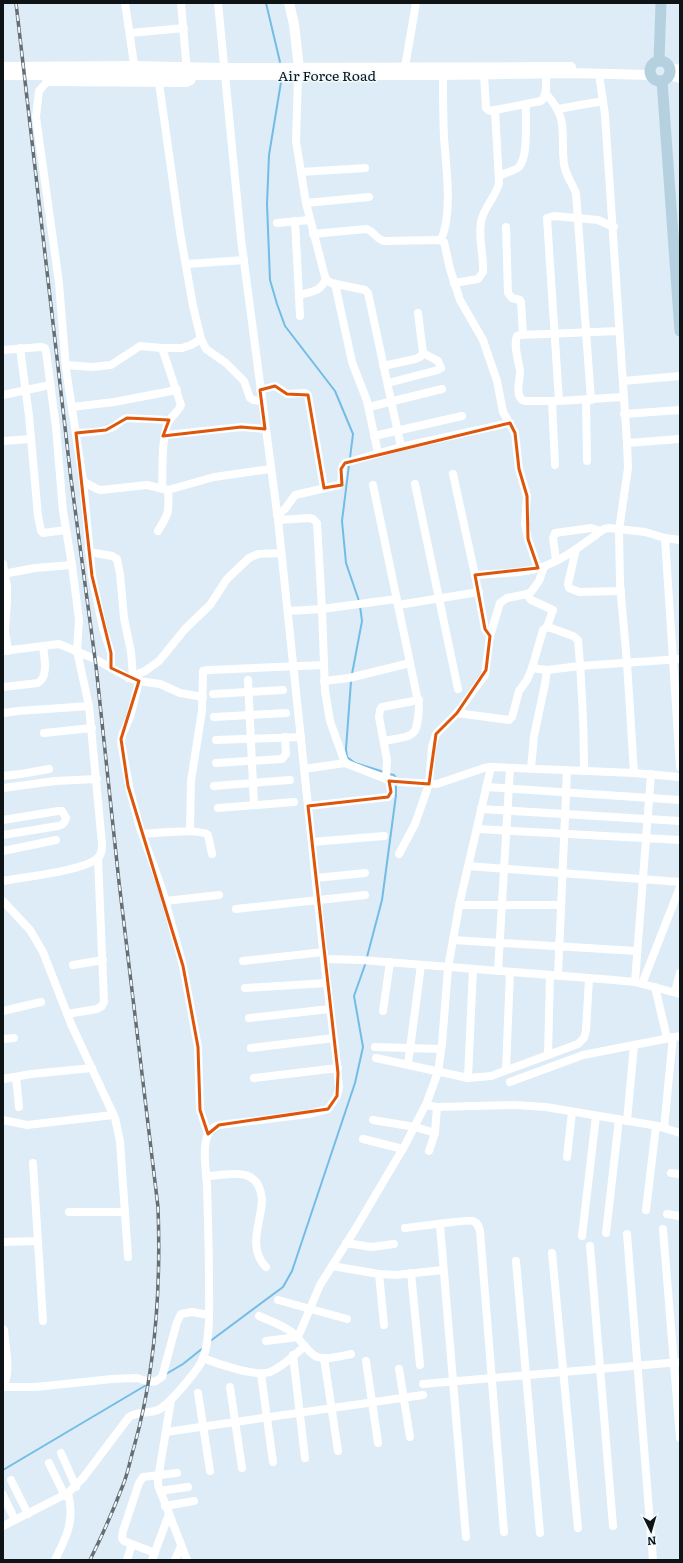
<svg xmlns="http://www.w3.org/2000/svg" width="683" height="1563" viewBox="0 0 683 1563" font-family="Literata,serif">
  <style>
    .lines { fill: none; stroke-linecap: round; stroke-linejoin: round }
    .stream { stroke: #73bce5; stroke-width: 2 }
    .minor { stroke: #fff; stroke-width: 8 }
    .tertiary { stroke: #fff; stroke-width: 10 }
    .secondary { stroke: #b5d1e0; stroke-width: 11 }
    .rail-casing { stroke: #656e74; stroke-width: 3.5 }
    .rail { stroke: #eff9fe; stroke-width: 2; stroke-dasharray: 6; stroke-linecap: butt }
    .marked { fill: none; stroke: #dd560c; stroke-width: 3; stroke-linejoin: round }
    .labels { text-anchor: middle; dominant-baseline: central; stroke-width: 3; stroke-linejoin: round; paint-order: stroke }
    .street-label { font-size: 14px; fill: #0e1316; stroke: #eff9fe }
  </style>
  <rect width="100%" height="100%" fill="#ddecf6"/>
  <g class="lines">
    <!-- stream -->
    <g class="stream">
      <path d="M266,3L280,62"/>
      <path d="M281,82L269,155L267,204L270,280L277,304L285,326L335,391L353,434L350,458"/>
      <path d="M349,465L342,521L346,563L359,601"/>
      <path d="M352,674L362,621L360,606"/>
      <path d="M351,681L346,749L347,757L355,763L384,772"/>
      <path d="M389,774L394,775L396,778"/>
      <path d="M367,957L382,900L396,795V783"/>
      <path d="M209,1342L283,1287L292,1271L355,1083L363,1047L354,996L366,962"/>
      <path d="M166,1374L183,1364L203,1348"/>
      <path d="M3,1470L148,1384"/>
    </g>
    <!-- minor -->
    <g class="minor">
      <path d="M125,3L135,71"/>
      <path d="M181,3L187,72"/>
      <path d="M130,33L184,28"/>
      <path d="M405,67L416,3"/>
      <path d="M599,74L605,115L627,443L628,468L619,530L620,584L627,663L634,773"/>
      <path d="M484,75L486,108L490,111L541,101C548,96 546,83 546,74"/>
      <path d="M52,76L39,91L36,117L59,283L66,369L83,481L92,576L103,628L111,653V668"/>
      <path d="M298,76L296,141L306,203L324,273L326,279L331,283L365,290L368,293L401,447"/>
      <path d="M46,82L186,83L191,81L194,75"/>
      <path d="M159,83L180,232L193,306L201,339L206,349L226,363L244,381L250,398L253,400L262,401"/>
      <path d="M546,94C570,120 560,133 564,164C565,174 572,183 576,193L591,400"/>
      <path d="M558,109L603,101"/>
      <path d="M301,172L365,168"/>
      <path d="M499,176C505,173 514,171 519,167C529,155 525,121 526,105"/>
      <path d="M306,203L369,197"/>
      <path d="M295,221L300,316"/>
      <path d="M277,223L310,220"/>
      <path d="M506,227L508,293L512,298L520,300L521,302L523,335"/>
      <path d="M313,234L366,229C374,231 376,239 384,241L438,240L444,242L450,269L460,300L483,340L497,381L503,412L515,433L519,469L527,496L525,524L528,539L538,568"/>
      <path d="M441,240C453,213 446,167 444,137C443,116 443,96 443,75"/>
      <path d="M187,264L244,260"/>
      <path d="M454,283L478,279L483,272C484,256 478,238 481,222C483,208 496,197 499,183L495,110"/>
      <path d="M335,284L352,362L367,401L378,453"/>
      <path d="M299,295C313,291 319,293 326,279"/>
      <path d="M619,331L520,335L517,336C513,346 519,361 520,372C520,381 515,393 522,400L525,401H559L623,397"/>
      <path d="M20,348L29,416L38,516L41,531L43,533L66,530"/>
      <path d="M162,348L181,405C178,412 171,416 168,423C161,439 163,471 162,489"/>
      <path d="M3,350L41,347L45,348L46,351L56,428L63,511L72,565L79,620L77,651L89,706L102,844C102,849 102,854 98,858C83,871 24,877 3,881"/>
      <path d="M66,365L92,367L111,365L140,346L162,348H182L191,345L201,339"/>
      <path d="M383,366L415,359L420,357L423,353L418,313"/>
      <path d="M623,381L680,376"/>
      <path d="M388,383L438,370L441,368L438,361L423,353"/>
      <path d="M260,390L275,386L287,394L305,393L308,395L324,488"/>
      <path d="M3,395L50,385"/>
      <path d="M586,400L587,461"/>
      <path d="M552,401L555,465"/>
      <path d="M559,401L547,218L554,216L598,220L614,227"/>
      <path d="M72,407L114,402L177,390"/>
      <path d="M369,407L442,389"/>
      <path d="M624,414L680,410"/>
      <path d="M76,433C86,432 101,433 111,428C117,426 120,420 127,418L169,420"/>
      <path d="M166,435L241,427L265,429"/>
      <path d="M374,436L462,416"/>
      <path d="M3,441L31,439"/>
      <path d="M627,443L680,439"/>
      <path d="M453,474L475,575L485,629L490,636"/>
      <path d="M83,481L97,489L101,490L147,485L168,490L214,477L270,469"/>
      <path d="M415,484L458,689"/>
      <path d="M373,485L419,706C417,739 415,735 384,741"/>
      <path d="M277,515L285,509L295,495L339,485C345,479 338,469 345,463L401,447L510,423"/>
      <path d="M278,520L310,518L313,519L317,523L322,609L325,691L330,721L345,763"/>
      <path d="M158,531C170,512 169,511 168,490"/>
      <path d="M665,538L680,767"/>
      <path d="M576,549L568,584L569,588L579,592L621,591"/>
      <path d="M89,552L112,556L117,559L120,574L124,618L131,652L133,676"/>
      <path d="M556,560L553,538L555,533L591,528L601,531"/>
      <path d="M3,564L7,587V602L5,631L8,651"/>
      <path d="M3,574L35,568L72,565"/>
      <path d="M475,575C495,573 515,574 535,569C560,563 583,544 604,529L609,528L645,532L665,538L680,540"/>
      <path d="M527,594L531,600L553,610L547,627"/>
      <path d="M398,605L479,592"/>
      <path d="M288,611L322,609L396,599"/>
      <path d="M3,651L59,644L95,659L129,678L139,681L160,684L180,693L203,697"/>
      <path d="M532,668L547,670L580,666L680,659"/>
      <path d="M129,678L145,671L159,661L185,629L210,605L227,579L249,558L258,554L281,553"/>
      <path d="M248,680L254,805"/>
      <path d="M139,681L130,717L122,735L121,742L130,791L140,828L162,889L183,966L198,1047L200,1110L208,1134"/>
      <path d="M324,681L349,678L410,663"/>
      <path d="M3,687L38,683C49,676 44,657 43,646"/>
      <path d="M213,694L283,690"/>
      <path d="M3,713L18,711L89,706"/>
      <path d="M457,713L509,720L512,717L519,691L527,680L532,668L543,630L547,627L551,628L573,636L578,640C582,684 584,727 584,771"/>
      <path d="M214,717L286,713"/>
      <path d="M44,733L92,728"/>
      <path d="M216,740L301,737"/>
      <path d="M216,763L282,759L286,754L285,737"/>
      <path d="M304,769L345,763L386,779L399,782L437,784L484,768L491,767L634,773L680,777"/>
      <path d="M531,769L534,736L545,684L547,670"/>
      <path d="M3,776L21,774L49,769"/>
      <path d="M386,779L387,760L379,717L380,710L382,707L419,700"/>
      <path d="M214,786L290,780"/>
      <path d="M486,787L680,800"/>
      <path d="M3,788L55,781L97,779"/>
      <path d="M308,806L388,797L390,795L391,792L389,780"/>
      <path d="M218,808L294,802"/>
      <path d="M481,809L680,821"/>
      <path d="M3,820L58,811H62L66,818C65,823 63,825 58,826L3,835"/>
      <path d="M477,829L680,840"/>
      <path d="M190,831L191,781L202,711L203,671L208,670L323,665"/>
      <path d="M143,834C154,833 201,828 208,835L212,854"/>
      <path d="M312,842L384,836"/>
      <path d="M3,851L56,840"/>
      <path d="M399,854L415,824L429,784L432,747L436,734L457,713L485,675L490,636L500,603L507,598L527,594L531,592L539,581L544,567"/>
      <path d="M468,866L680,882"/>
      <path d="M316,878L365,873"/>
      <path d="M3,901L30,930L43,952L71,1024L115,1118L120,1141L128,1257"/>
      <path d="M165,901L219,895"/>
      <path d="M459,905H561"/>
      <path d="M236,909L365,895"/>
      <path d="M453,940L637,951"/>
      <path d="M324,959L361,960L614,980L635,982L680,994"/>
      <path d="M243,961L324,952"/>
      <path d="M73,965L103,960"/>
      <path d="M498,971L510,768"/>
      <path d="M558,976L567,771"/>
      <path d="M635,982L651,774"/>
      <path d="M642,984L680,887"/>
      <path d="M655,987L667,1038"/>
      <path d="M245,988L327,983"/>
      <path d="M675,992L680,973"/>
      <path d="M3,1011L41,1002"/>
      <path d="M383,1011L390,962"/>
      <path d="M67,1014L97,1009L102,1006L104,1002L98,858"/>
      <path d="M249,1018L330,1009"/>
      <path d="M3,1039L14,1038"/>
      <path d="M375,1047L441,1049"/>
      <path d="M251,1048L334,1038"/>
      <path d="M548,1055L550,975"/>
      <path d="M376,1058L468,1078L491,1076L578,1044L584,1038L586,1031L589,978"/>
      <path d="M408,1064L421,965"/>
      <path d="M506,1070L510,972"/>
      <path d="M16,1077L19,1107"/>
      <path d="M254,1078L338,1068"/>
      <path d="M468,1078L473,969"/>
      <path d="M3,1079L31,1074L92,1068"/>
      <path d="M510,1082L583,1055L680,1036"/>
      <path d="M426,1105L437,1107L514,1105L546,1107L658,1126L680,1133"/>
      <path d="M3,1120L27,1125L113,1115"/>
      <path d="M373,1120L415,1127L435,1133"/>
      <path d="M627,1121L634,1045"/>
      <path d="M664,1128L673,1037"/>
      <path d="M363,1139L403,1149"/>
      <path d="M429,1151L435,1133L437,1107"/>
      <path d="M567,1157L572,1112"/>
      <path d="M33,1163L43,1321"/>
      <path d="M671,1173L680,1174"/>
      <path d="M206,1176C232,1175 259,1165 262,1200C261,1224 247,1247 266,1267"/>
      <path d="M646,1210L656,1126"/>
      <path d="M69,1212H125"/>
      <path d="M667,1214L680,1216"/>
      <path d="M440,1225L466,1537"/>
      <path d="M405,1228C415,1227 468,1219 473,1221C478,1223 479,1227 480,1231L504,1532"/>
      <path d="M663,1229L680,1438"/>
      <path d="M606,1233L619,1119"/>
      <path d="M627,1234L653,1560"/>
      <path d="M582,1236L596,1116"/>
      <path d="M3,1242L38,1241"/>
      <path d="M346,1243L371,1247L394,1244"/>
      <path d="M590,1246L613,1526"/>
      <path d="M552,1253L578,1528"/>
      <path d="M516,1261L540,1533"/>
      <path d="M332,1266L379,1274L396,1275L443,1270"/>
      <path d="M411,1273L420,1365"/>
      <path d="M379,1274L384,1325"/>
      <path d="M278,1300L347,1319"/>
      <path d="M259,1316C270,1321 283,1325 293,1333C301,1340 308,1353 317,1357C327,1360 341,1356 351,1354"/>
      <path d="M266,1341L298,1337L320,1285L356,1228L405,1145L427,1102L438,1072L442,1044L448,968L460,901L491,767"/>
      <path d="M293,1355L305,1458"/>
      <path d="M203,1358C218,1364 255,1377 270,1372C283,1367 294,1355 305,1346"/>
      <path d="M324,1358L338,1451"/>
      <path d="M366,1361L378,1443"/>
      <path d="M399,1369L410,1437"/>
      <path d="M261,1374L273,1462"/>
      <path d="M423,1384L680,1362"/>
      <path d="M3,1387H36L112,1379L137,1378L150,1382L156,1381L162,1377L177,1322L181,1314L192,1312L209,1315"/>
      <path d="M230,1387L242,1468"/>
      <path d="M198,1393L210,1471"/>
      <path d="M171,1400L158,1479V1485L187,1560"/>
      <path d="M166,1432L423,1395"/>
      <path d="M61,1453L76,1487"/>
      <path d="M49,1463L65,1496"/>
      <path d="M11,1480L28,1514"/>
      <path d="M160,1491L188,1487"/>
      <path d="M3,1495L15,1520"/>
      <path d="M165,1506L194,1501"/>
      <path d="M3,1526L68,1493L83,1478L129,1417C138,1411 148,1414 158,1410C169,1405 194,1374 201,1363C211,1343 209,1308 209,1285C209,1252 208,1219 207,1185C206,1170 202,1149 208,1134C210,1129 214,1127 219,1125L308,1114L328,1109L337,1096L339,1088L336,1055L324,959L278,520L241,239L218,3"/>
      <path d="M155,1553L124,1541L122,1538L123,1531L139,1483L143,1477L177,1473"/>
      <path d="M55,1560C67,1536 75,1520 68,1493"/>
      <path d="M127,1560L132,1544"/>
      <path d="M152,1560L169,1514"/>
      <path d="M175,1560L181,1546"/>
    </g>
    <!-- tertiary -->
    <g class="tertiary">
      <path d="M289,3L294,24L299,68"/>
      <path d="M3,67L134,66L225,68L571,67"/>
      <path d="M670,68L680,70"/>
      <path d="M3,75H443L570,73L650,75"/>
      <path d="M669,75L680,78"/>
      <path d="M3,1330C4,1343 10,1373 3,1384"/>
    </g>
    <!-- secondary -->
    <g class="secondary">
      <circle cx="660" cy="71" r="10"/>
      <path d="M659,61L661,3"/>
      <path d="M662,81L680,331"/>
    </g>
    <!-- rail casing -->
    <g class="rail-casing">
      <path id="rail" d="M16,3L71,479L96,666L119,882L158,1207C161,1288 156,1369 134,1447C130,1460 128,1473 123,1485C113,1511 102,1536 90,1560"/>
    </g>
    <!-- rail -->
    <use href="#rail" class="rail"/>
  </g>
  <!-- marked area -->
  <path class="marked" d="M275,386L287,394L308,395L324,488L342,485L341,469L345,463L510,423L515,433L519,469L527,496L528,539L538,568L475,575L485,629L490,636L486,670L457,713L436,734L429,784L389,781L391,792L388,797L308,806L338,1073L337,1096L328,1109L219,1125L208,1134L200,1110L198,1047L183,966L128,786L121,739L139,681L111,668V653L92,576L76,433L106,430L127,418L169,420L163,436L241,427L265,429L260,390Z"/>
  <g class="labels">
    <!-- street labels -->
    <g class="street-label">
      <text x="327" y="75">Air Force Road</text>
    </g>
  </g>
  <!-- border -->
  <rect width="683" height="1563" fill="none" stroke="#0e1316" stroke-width="8"/>
  <!-- north arrow -->
  <g transform="translate(651 1531) rotate(175)" stroke="#eff9fe" stroke-width="3" paint-order="stroke">
  <path d="M0-3L7 15L0 10L-7 15Z" fill="#0e1316"/>
  <text y="-6" font-size="11" font-weight="bold" text-anchor="middle" fill="#0e1316">N</text>
  </g>
</svg>
